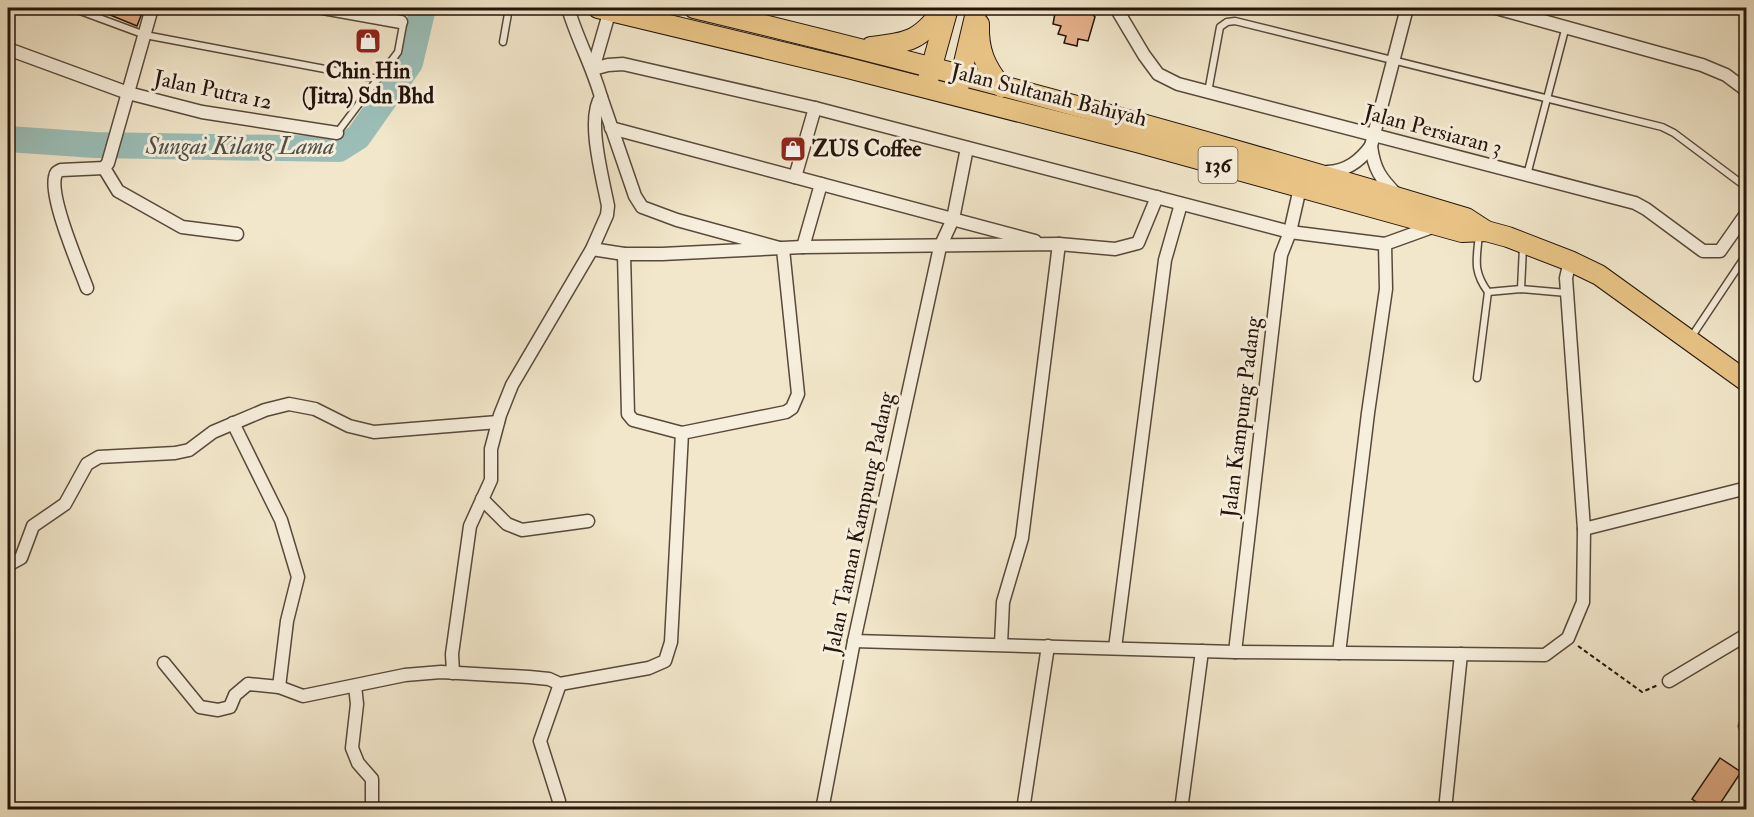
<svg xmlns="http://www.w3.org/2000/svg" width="1754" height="817" viewBox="0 0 1754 817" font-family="'IM FELL Double Pica',serif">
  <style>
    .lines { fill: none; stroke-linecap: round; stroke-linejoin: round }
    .river { stroke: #9bbfb8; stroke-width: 26 }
    .building { fill: #e4b08a; stroke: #24140b; stroke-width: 1.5 }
    .lane-casing { stroke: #58493b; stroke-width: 9 }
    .street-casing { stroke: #58493b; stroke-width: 15 }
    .primary-casing { stroke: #24140b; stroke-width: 22 }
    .path { stroke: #24140b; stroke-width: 2; stroke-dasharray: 4.5 3; stroke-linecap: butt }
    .lane { stroke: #f7efdd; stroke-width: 6 }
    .street { stroke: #f7efdd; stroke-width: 12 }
    .primary { stroke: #e9c486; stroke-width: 20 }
    .labels { text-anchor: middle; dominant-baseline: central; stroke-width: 6; stroke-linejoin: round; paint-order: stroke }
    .shield { fill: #f7efdd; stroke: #63564a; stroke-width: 1.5 }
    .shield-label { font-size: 21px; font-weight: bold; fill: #24140b }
    .poi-label { font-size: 22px; font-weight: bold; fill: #24140b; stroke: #f7efdd }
    .street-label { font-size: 22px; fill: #24140b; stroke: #f7efdd }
    .water-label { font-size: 24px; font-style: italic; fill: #4e5048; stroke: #f7efdd }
  </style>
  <rect width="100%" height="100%" fill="#f2e7cb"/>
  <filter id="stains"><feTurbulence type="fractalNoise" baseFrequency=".00333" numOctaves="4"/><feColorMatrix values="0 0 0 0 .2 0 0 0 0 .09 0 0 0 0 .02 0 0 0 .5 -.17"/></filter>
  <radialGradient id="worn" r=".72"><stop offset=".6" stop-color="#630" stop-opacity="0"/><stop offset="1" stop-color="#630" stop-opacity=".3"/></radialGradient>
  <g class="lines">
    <!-- river -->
    <path class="river" d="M8,139L95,145L339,149L358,137L410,63L423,8"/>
  </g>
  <!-- building -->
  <g class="building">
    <path d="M93,8H144L137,26Z"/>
    <path d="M1056,8H1079L1090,11L1095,17L1088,41L1078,39L1077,46L1064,43L1066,36L1058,34L1061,26L1053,24Z"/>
    <path d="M1720,758L1741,772L1716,810H1708L1692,799Z"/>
  </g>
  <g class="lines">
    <!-- lane casing -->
    <g class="lane-casing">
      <g id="lane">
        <path d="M72,8L145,35L378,79"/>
        <path d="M503,42L509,8"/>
        <path d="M1208,92L1220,27L1227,22L1235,21L1662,127L1674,133L1746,187"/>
        <path d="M337,133L398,52L403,25L401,22"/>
        <path d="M1527,175L1566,26"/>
        <path d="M1521,289L1523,247"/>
        <path d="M1488,292L1521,289L1567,293"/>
        <path d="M1690,339L1746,255"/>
        <path d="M1477,378L1488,292C1472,270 1477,259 1479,233"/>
      </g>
    </g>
    <!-- street casing -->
    <g class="street-casing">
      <g id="street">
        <path d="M323,8L401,22"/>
        <path d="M1116,8L1144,55L1158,74L1178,84L1635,203L1646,209L1703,251H1720L1746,214"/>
        <path d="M1496,8L1702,65L1726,75L1746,90"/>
        <path d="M8,49L128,93L202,112L337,133"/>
        <path d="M593,69L608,65L623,64L815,108L1290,232L1385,244L1386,289L1368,413L1339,653"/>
        <path d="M593,69L610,10"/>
        <path d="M611,128L1035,241"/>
        <path d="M104,168L118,191L182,227L237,234"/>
        <path d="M1327,172C1347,171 1360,161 1371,146"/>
        <path d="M795,177L815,108"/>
        <path d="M1397,195C1380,178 1374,169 1371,146L1407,8"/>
        <path d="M1385,244L1435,226"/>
        <path d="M803,247L821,184"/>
        <path d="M592,249L624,254H662L803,247L1059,244L1115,249L1138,243L1157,197"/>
        <path d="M624,254L628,414L633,420L682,433"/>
        <path d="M87,288C78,264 50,199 55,177C56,172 57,172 61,170L104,168L108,163L152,8"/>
        <path d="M233,423L281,520L298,577L287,621L279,687"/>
        <path d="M482,499L507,524L522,530L588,521"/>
        <path d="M1584,529L1743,489L1746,486"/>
        <path d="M8,565L21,558L33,526L65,504L87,464L99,457L175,453L189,450L213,432L265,410L289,404L315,409L349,426L374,432L498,422"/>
        <path d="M854,641L1235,652L1545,655L1568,638L1583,602L1584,529L1566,278L1570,261"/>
        <path d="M1001,644L1003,602L1022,538L1059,244"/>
        <path d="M1115,648L1165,260L1181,204"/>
        <path d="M1235,652L1281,255L1290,232L1300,188"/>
        <path d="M164,663L200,707L218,710L230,707L235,695L248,684L279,687L303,696L405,675L441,672L529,677L549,679L560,684L649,668L665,661L671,642L682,433L786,412L792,408L798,394L783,249L677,220L642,207L635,196L601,97"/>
        <path d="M453,673L452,654L470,526L491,480V449L500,415L512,385L592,249L607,215L608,206C603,179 586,119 601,97C592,65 577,39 568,8"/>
        <path d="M1669,681L1746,635"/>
        <path d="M355,686L357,704L352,748L358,763L372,779V810"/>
        <path d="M1745,726L1746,727"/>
        <path d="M559,801L540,741L560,684"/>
        <path d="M822,810L854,641L940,247L953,219L967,148"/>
        <path d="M1023,810L1048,646"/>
        <path d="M1181,810L1202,651"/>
        <path d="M1445,810L1461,654"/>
      </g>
    </g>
    <!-- primary casing -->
    <g class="primary-casing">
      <g id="primary">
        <path d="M598,8L848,68L1137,142L1462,232L1486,231L1508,237L1570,261L1599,275L1746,381"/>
        <path d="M694,8C953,70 1211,141 1466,218L1486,231"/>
        <path d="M979,24C978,50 985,67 1002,87"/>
        <path d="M871,47C910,42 920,41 944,8"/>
        <path d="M928,80L948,8"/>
        <path d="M958,88L977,8"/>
      </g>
    </g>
    <!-- path -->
    <path class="path" d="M1578,646L1642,692L1658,685"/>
    <!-- lane -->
    <use href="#lane" class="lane"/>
    <!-- street -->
    <use href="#street" class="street"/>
    <!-- primary -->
    <use href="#primary" class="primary"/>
  </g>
  <!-- icons -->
  <defs>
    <g id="shop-square" transform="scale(1.35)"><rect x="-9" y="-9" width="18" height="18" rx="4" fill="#8f2418" stroke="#f7efdd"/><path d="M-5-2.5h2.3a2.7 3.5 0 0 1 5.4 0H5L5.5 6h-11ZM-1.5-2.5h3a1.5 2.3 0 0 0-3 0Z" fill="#fff"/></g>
  </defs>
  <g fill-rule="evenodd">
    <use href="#shop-square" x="368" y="41"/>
    <use href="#shop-square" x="793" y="149"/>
  </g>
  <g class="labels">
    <!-- shield labels -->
    <rect class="shield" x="1198.5" y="147" width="39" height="36" rx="4.5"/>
    <g class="shield-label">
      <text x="1218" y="165">136</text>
    </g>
    <!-- poi labels -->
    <g class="poi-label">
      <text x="368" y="71">Chin Hin<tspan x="368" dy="25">(Jitra) Sdn Bhd</tspan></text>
      <text x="812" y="149" text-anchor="start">ZUS Coffee</text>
    </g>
    <!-- street labels -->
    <g class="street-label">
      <text transform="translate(213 90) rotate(12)">Jalan Putra 12</text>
      <text transform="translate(1049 95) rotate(14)">Jalan Sultanah Bahiyah</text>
      <text transform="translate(1433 130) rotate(15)">Jalan Persiaran 3</text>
      <text transform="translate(1241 417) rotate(-83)">Jalan Kampung Padang</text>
      <text transform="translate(859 523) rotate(-78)">Jalan Taman Kampung Padang</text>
    </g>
    <!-- water labels -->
    <g class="water-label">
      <text x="240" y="146">Sungai Kilang Lama</text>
    </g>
  </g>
  <!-- margin -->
  <rect width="1754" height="817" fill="none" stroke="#f2e7cb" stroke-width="30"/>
  <rect x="9" y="9" width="1736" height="799" fill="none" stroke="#24140b" stroke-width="3"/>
  <rect x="15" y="15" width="1724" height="787" fill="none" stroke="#24140b" stroke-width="1.5"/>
  <rect width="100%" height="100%" filter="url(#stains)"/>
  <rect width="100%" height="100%" fill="url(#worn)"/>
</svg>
